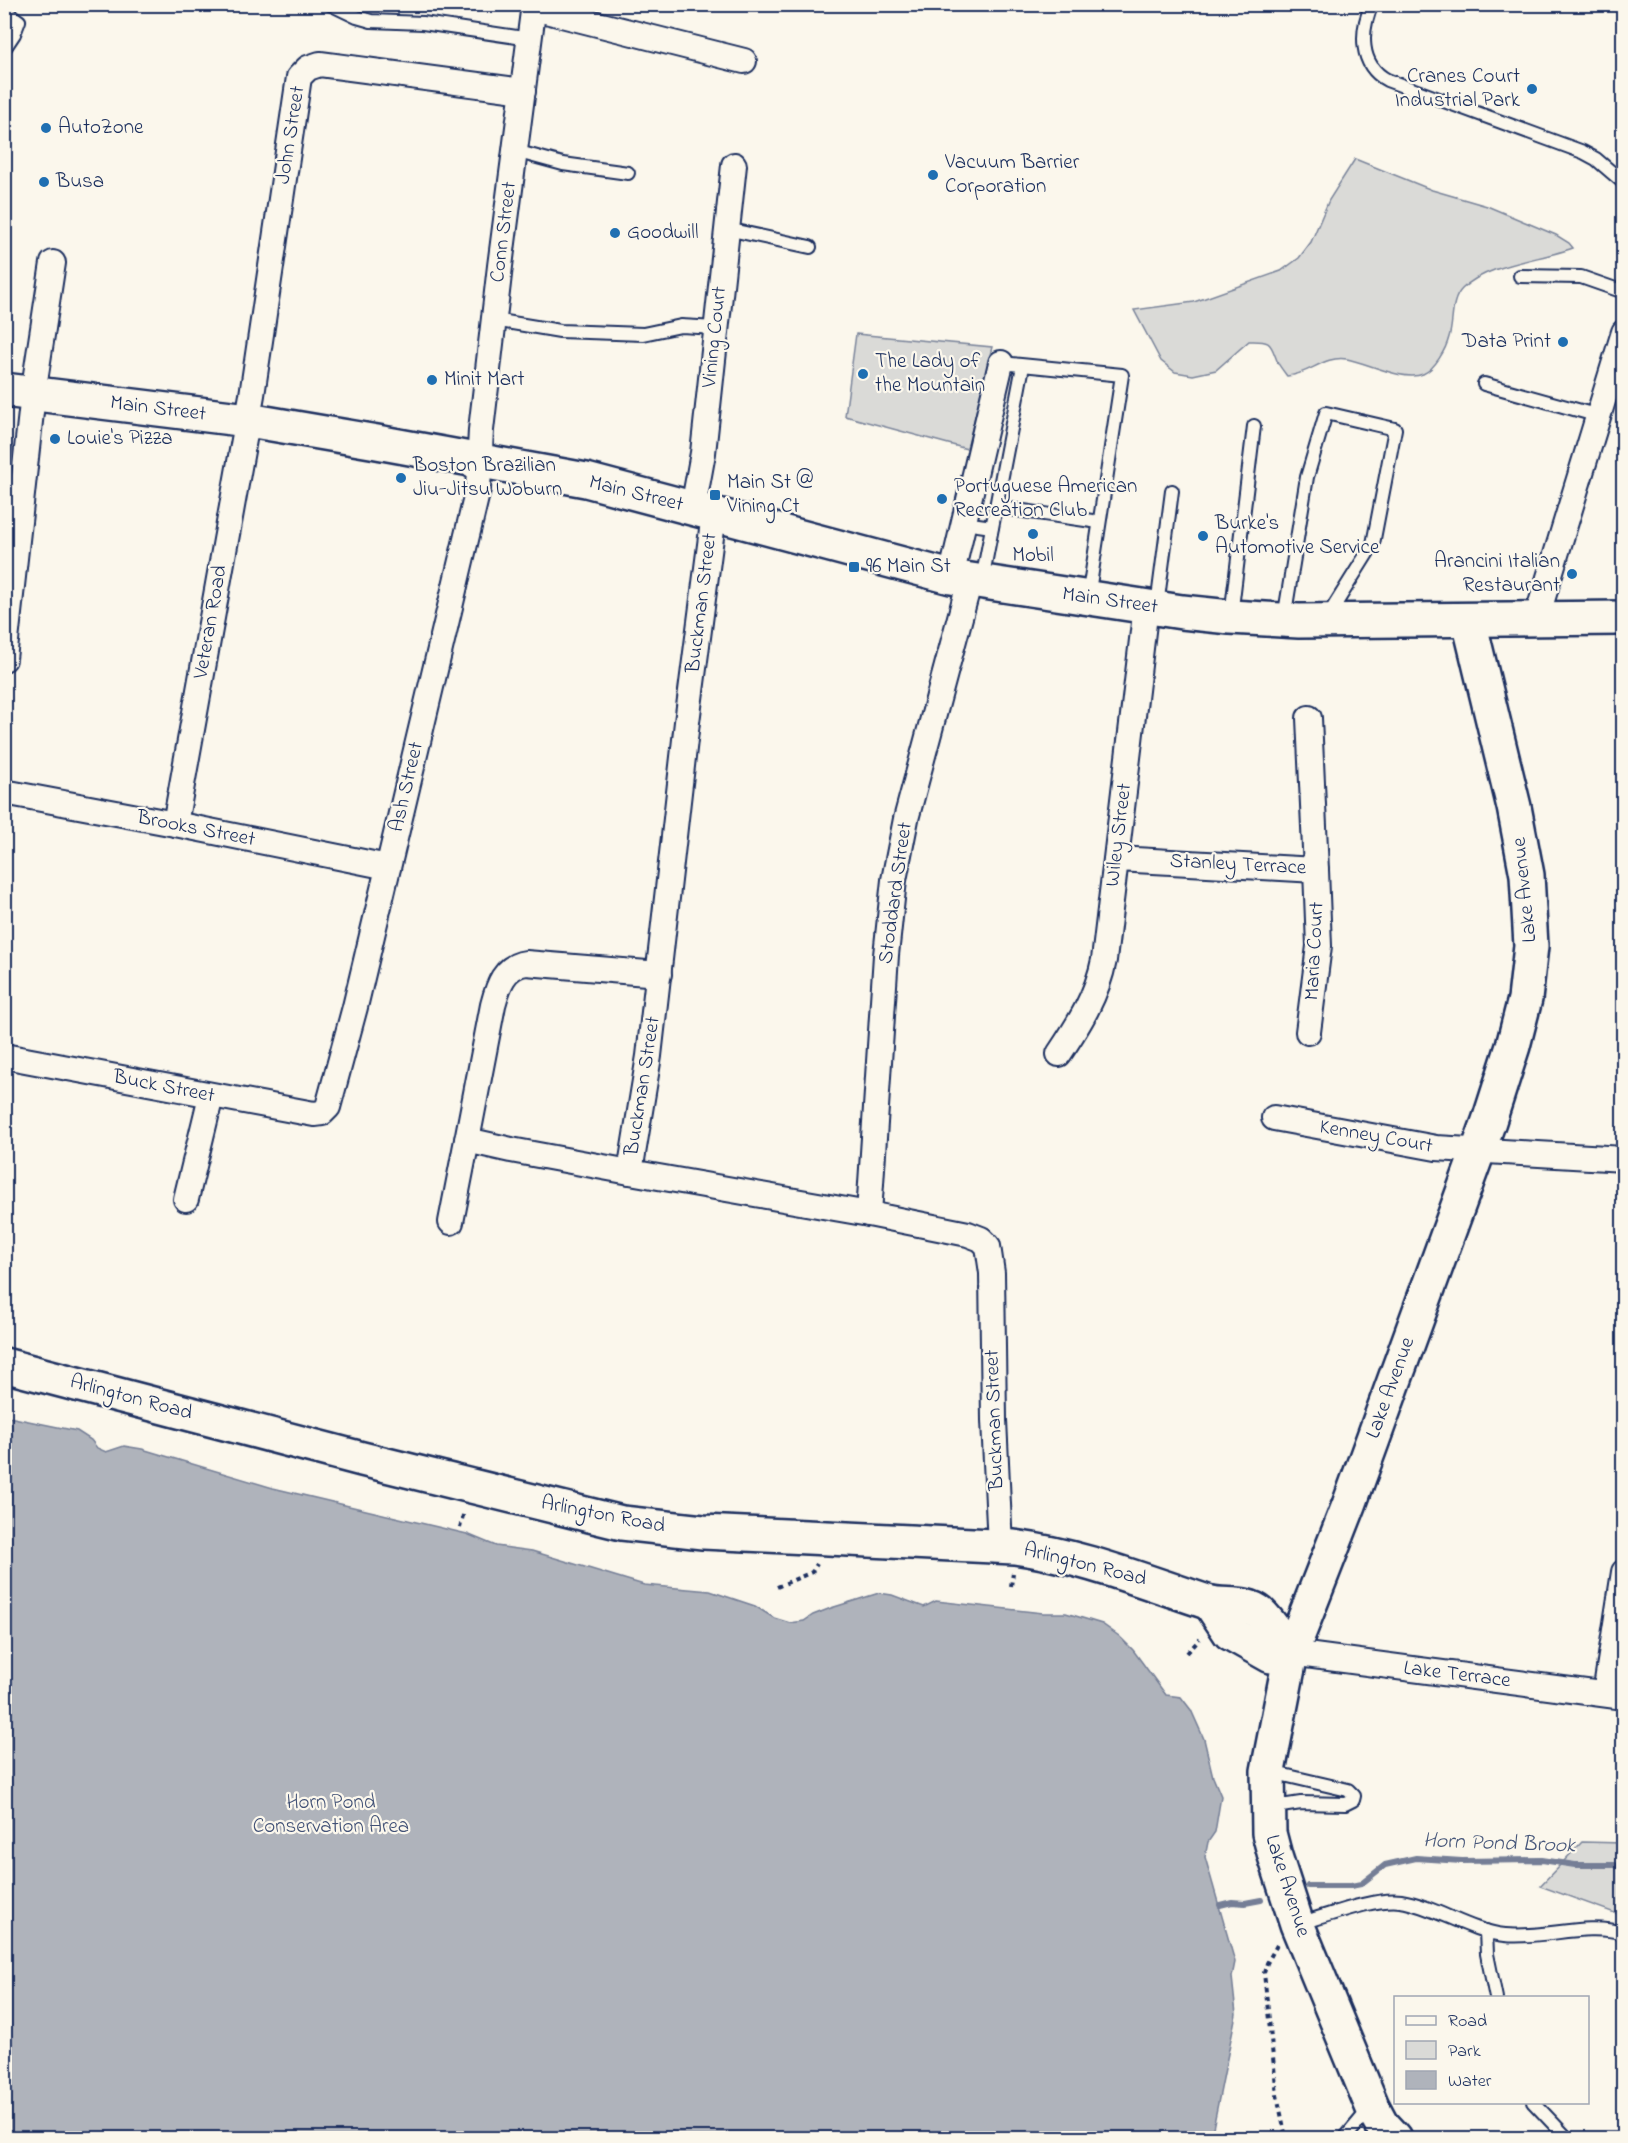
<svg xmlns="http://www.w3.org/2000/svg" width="1628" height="2143" viewBox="0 0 1628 2143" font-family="'Indie Flower',sans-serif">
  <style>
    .green { fill: #dadad7; stroke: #7a849a; stroke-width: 1.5 }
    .water { fill: #afb3bb; stroke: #747e96; stroke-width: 1.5 }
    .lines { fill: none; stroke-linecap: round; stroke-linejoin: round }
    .stream { stroke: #747e96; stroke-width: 6 }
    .lane-casing { stroke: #1b2f5e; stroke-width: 16 }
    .street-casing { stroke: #1b2f5e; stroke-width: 28 }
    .secondary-casing { stroke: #1b2f5e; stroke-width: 38 }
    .primary-casing { stroke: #1b2f5e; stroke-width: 38 }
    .path { stroke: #1b2f5e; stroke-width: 4; stroke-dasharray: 4.5 4.5; stroke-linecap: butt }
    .lane { stroke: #fbf7ec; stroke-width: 12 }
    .street { stroke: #fbf7ec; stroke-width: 24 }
    .secondary { stroke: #fbf7ec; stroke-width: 33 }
    .primary { stroke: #fbf7ec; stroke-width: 33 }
    .poi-dot { fill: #1f6fb2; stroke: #fbf7ec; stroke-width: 2 }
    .labels { text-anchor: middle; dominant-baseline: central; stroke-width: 4.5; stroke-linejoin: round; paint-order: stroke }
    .poi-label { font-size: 21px; fill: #1b2f5e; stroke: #fbf7ec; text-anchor: start }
    .street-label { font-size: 21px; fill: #1b2f5e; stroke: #fbf7ec }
    .park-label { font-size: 21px; fill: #415176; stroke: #fbf7ec }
    .water-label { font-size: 22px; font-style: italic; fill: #47577a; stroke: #fbf7ec }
  </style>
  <rect width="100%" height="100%" fill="#fbf7ec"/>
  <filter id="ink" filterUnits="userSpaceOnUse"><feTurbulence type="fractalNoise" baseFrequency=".0167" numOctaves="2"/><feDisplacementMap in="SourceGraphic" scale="12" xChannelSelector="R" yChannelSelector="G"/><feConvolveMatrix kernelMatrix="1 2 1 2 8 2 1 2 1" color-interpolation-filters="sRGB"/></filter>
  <g filter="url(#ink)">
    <!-- green -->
    <g class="green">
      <path d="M1355,159L1432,190L1487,206L1556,235L1569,243L1573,248C1540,260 1487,264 1462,289C1450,301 1454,322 1449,337C1446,349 1435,369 1423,374C1404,382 1368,363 1347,359C1324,355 1309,375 1287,376C1284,372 1280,367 1278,363C1270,344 1273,340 1249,341L1216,370L1193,375L1175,372L1161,361L1134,310L1194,302L1281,271L1299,258L1311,242L1329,200Z"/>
      <path d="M856,334L992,347L967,449L845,416Z"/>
      <path d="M1582,1842L1623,1843V1916L1540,1886Z"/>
    </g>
    <!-- water -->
    <path class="water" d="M4,1416L77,1431L91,1440L97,1448L106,1452L124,1446L142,1449L273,1488L467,1534L496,1546L532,1551L644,1585L710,1591L755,1606L774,1618L790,1623L804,1621L813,1615L831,1608L879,1593L892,1595L924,1607L936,1601L1043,1613H1066L1102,1624L1119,1636L1133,1650L1166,1695L1181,1697L1191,1710L1204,1739L1213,1777L1221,1796L1215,1832L1208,1842L1205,1857L1235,1962L1232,1977L1236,2014L1211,2138H5Z"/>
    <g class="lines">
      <!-- stream -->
      <g class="stream">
        <path d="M1308,1886H1351L1361,1884L1385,1865L1416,1858L1462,1861L1542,1860L1575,1865H1615L1624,1868"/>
        <path d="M1220,1905L1232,1902L1245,1903L1261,1900"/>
      </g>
      <!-- lane casing -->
      <g class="lane-casing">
        <g id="lane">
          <path d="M330,4L357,17L371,21L423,23L530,39"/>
          <path d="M1372,4C1360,31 1359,65 1387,80L1583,152L1596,159L1624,183"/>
          <path d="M4,10L19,21L14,34L4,49"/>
          <path d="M515,151L563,164L628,173"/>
          <path d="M727,229L810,247"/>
          <path d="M1520,276L1581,277L1624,292"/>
          <path d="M494,320L560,331L643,334L681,326L716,328"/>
          <path d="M1001,363L1122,375L1088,598"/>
          <path d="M1484,384L1599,416"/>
          <path d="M996,507L1099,522"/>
          <path d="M964,523L992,527"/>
          <path d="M982,580L1023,366"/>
          <path d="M1157,606L1172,491"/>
          <path d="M1231,616L1254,426"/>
          <path d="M1284,619L1307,477L1326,413L1395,429L1373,544L1328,616"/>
          <path d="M1268,1808L1301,1803L1345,1804L1353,1800L1354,1796L1348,1790L1271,1772"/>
          <path d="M1298,1924C1324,1917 1375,1897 1401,1901C1437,1907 1468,1931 1505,1935C1545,1939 1584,1922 1624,1933"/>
          <path d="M1486,1931L1487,1954L1496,1998"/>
          <path d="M1533,2102L1567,2138"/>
          <path d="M1345,2138L1371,2107"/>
          <path d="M1623,2138L1624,2137"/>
        </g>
      </g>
      <!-- street casing -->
      <g class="street-casing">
        <g id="street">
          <path d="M534,8L744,61"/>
          <path d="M693,508L703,453L734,165"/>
          <path d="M714,514L687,722L649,1056L630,1172L869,1214L968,1234L981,1239L988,1246L992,1273L994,1420L1000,1546"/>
          <path d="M951,577L1001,363"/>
          <path d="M1536,620L1624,332"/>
          <path d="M4,659L33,394L53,263"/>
          <path d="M4,792L175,824L388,867"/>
          <path d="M175,824L252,395L299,77L308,68L320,64L523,91"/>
          <path d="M1117,859L1316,870L1309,718"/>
          <path d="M1308,1032L1319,946L1316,870"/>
          <path d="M1059,1054C1079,1024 1097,996 1104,960L1146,606"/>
          <path d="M4,1056L314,1114L322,1113L328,1107L355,1007L478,489L481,430L500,266L534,4"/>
          <path d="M1274,1118L1436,1148L1624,1159"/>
          <path d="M630,1172L511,1150L467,1140L493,1005C498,986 504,966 526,963L659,974"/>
          <path d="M186,1199L211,1096"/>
          <path d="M869,1214L886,955L894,880L906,819L970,580"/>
          <path d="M451,1222L467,1140"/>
          <path d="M1291,1653L1624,1697"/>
          <path d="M1605,1694L1624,1572"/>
        </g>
      </g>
      <!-- secondary casing -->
      <g class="secondary-casing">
        <g id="secondary">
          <path d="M4,1365L362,1459L622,1523L703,1532L1014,1547C1081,1556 1143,1581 1207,1602C1224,1607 1246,1601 1260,1613C1272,1624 1281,1641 1291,1653"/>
          <path d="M1210,1603L1230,1633L1271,1656L1291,1653"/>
          <path d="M1395,2138L1381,2123L1372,2106L1297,1924L1275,1856L1269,1833L1268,1771L1291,1653L1349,1505L1489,1121L1513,1046L1525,999L1531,946L1527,875L1514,807L1469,621"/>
        </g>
      </g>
      <!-- primary casing -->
      <g class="primary-casing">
        <path id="primary" d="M4,390L248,420L377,442L586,480L951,577L1182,612L1230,617L1299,621L1624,618"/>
      </g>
      <!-- path -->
      <g class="path">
        <path d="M460,1528L464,1511"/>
        <path d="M1011,1586L1013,1573"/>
        <path d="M777,1587L812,1572L817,1564"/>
        <path d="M1187,1653L1200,1639"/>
        <path d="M1277,1945L1267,1963L1264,1973L1277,2095L1286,2138"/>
      </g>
      <!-- lane -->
      <use href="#lane" class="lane"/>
      <!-- street -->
      <use href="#street" class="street"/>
      <!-- secondary -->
      <use href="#secondary" class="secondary"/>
      <!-- primary -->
      <use href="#primary" class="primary"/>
    </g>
  </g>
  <!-- markers -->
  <g class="poi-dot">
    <circle cx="1532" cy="89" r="6"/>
    <circle cx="46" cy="128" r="6"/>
    <circle cx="933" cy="175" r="6"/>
    <circle cx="44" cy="182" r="6"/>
    <circle cx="615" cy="233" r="6"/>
    <circle cx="1563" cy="342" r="6"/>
    <circle cx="863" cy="374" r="6"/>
    <circle cx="432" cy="380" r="6"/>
    <circle cx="55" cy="439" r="6"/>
    <circle cx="401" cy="478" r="6"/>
    <rect x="709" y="489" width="12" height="12" rx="3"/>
    <circle cx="942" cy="499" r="6"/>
    <circle cx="1033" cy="534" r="6"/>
    <circle cx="1203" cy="536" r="6"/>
    <rect x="848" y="561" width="12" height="12" rx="3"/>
    <circle cx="1572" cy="574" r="6"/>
  </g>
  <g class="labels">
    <!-- poi labels -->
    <g class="poi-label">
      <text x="1520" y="77" text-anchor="end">Cranes Court<tspan x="1520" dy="24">Industrial Park</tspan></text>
      <text x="58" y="128">AutoZone</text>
      <text x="945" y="163">Vacuum Barrier<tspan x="945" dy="24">Corporation</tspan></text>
      <text x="56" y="182">Busa</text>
      <text x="627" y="233">Goodwill</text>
      <text x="1551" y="342" text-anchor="end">Data Print</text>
      <text x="875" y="362">The Lady of<tspan x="875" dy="24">the Mountain</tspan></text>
      <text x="444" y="380">Minit Mart</text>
      <text x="67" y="439">Louie's Pizza</text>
      <text x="413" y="466">Boston Brazilian<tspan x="413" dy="24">Jiu-Jitsu Woburn</tspan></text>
      <text x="727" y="483">Main St @<tspan x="727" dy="24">Vining Ct</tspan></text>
      <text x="954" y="487">Portuguese American<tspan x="954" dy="24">Recreation Club</tspan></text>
      <text x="1215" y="524">Burke's<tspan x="1215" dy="24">Automotive Service</tspan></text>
      <text x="1033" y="556" text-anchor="middle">Mobil</text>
      <text x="1560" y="562" text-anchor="end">Arancini Italian<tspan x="1560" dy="24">Restaurant</tspan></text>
      <text x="866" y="567">96 Main St</text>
    </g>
    <!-- street labels -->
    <g class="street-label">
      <text transform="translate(291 135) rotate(-81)">John Street</text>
      <text transform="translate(504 232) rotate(-83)">Conn Street</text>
      <text transform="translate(715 337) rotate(-84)">Vining Court</text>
      <text transform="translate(158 409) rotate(7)">Main Street</text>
      <text transform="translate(636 494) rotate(14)">Main Street</text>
      <text transform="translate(1110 601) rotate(8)">Main Street</text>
      <text transform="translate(702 603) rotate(-83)">Buckman Street</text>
      <text transform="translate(211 622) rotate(-80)">Veteran Road</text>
      <text transform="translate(407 787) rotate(-77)">Ash Street</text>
      <text transform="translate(196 829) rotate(11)">Brooks Street</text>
      <text transform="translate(1119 835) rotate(-83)">Wiley Street</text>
      <text transform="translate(1238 865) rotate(3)">Stanley Terrace</text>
      <text transform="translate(1525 890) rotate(-96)">Lake Avenue</text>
      <text transform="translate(896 893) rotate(-82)">Stoddard Street</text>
      <text transform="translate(1315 951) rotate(-87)">Maria Court</text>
      <text transform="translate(643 1086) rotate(-81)">Buckman Street</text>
      <text transform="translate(164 1087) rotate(11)">Buck Street</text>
      <text transform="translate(1376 1137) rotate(10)">Kenney Court</text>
      <text transform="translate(1391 1388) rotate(-70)">Lake Avenue</text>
      <text transform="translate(131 1398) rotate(15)">Arlington Road</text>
      <text transform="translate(995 1420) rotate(-92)">Buckman Street</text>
      <text transform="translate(603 1515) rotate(11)">Arlington Road</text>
      <text transform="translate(1085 1565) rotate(14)">Arlington Road</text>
      <text transform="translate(1457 1675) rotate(7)">Lake Terrace</text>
      <text transform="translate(1287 1886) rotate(72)">Lake Avenue</text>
    </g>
    <!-- park labels -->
    <g class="park-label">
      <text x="331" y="1803">Horn Pond<tspan x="331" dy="24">Conservation Area</tspan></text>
    </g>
    <!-- water labels -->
    <g class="water-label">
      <text transform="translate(1499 1844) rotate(2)">Horn Pond Brook</text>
    </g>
  </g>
  <!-- margin -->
  <rect width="1628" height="2143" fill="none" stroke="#fbf7ec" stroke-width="24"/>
  <rect x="12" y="12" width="1604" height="2119" fill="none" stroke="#1b2f5e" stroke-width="2" filter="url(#ink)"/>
  <!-- legend -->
  <rect x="1394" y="1996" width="195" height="108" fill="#fbf7ec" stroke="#a1a7b3" stroke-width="1.5"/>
  <rect x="1406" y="2016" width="30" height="9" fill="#fbf7ec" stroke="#a1a7b3" stroke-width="1.5"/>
  <text x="1448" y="2026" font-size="18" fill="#1b2f5e">Road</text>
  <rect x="1406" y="2041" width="30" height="18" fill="#dadad7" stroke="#a1a7b3" stroke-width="1.5"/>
  <text x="1448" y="2056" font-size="18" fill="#1b2f5e">Park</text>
  <rect x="1406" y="2071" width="30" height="18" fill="#afb3bb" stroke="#a1a7b3" stroke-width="1.5"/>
  <text x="1448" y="2086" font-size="18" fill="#1b2f5e">Water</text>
</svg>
